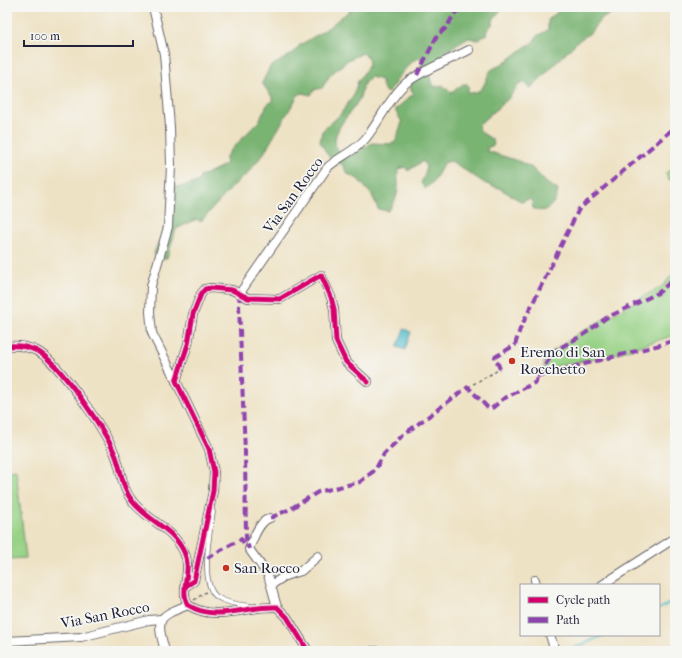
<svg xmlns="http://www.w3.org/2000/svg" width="682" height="658" viewBox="0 0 682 658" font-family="'IM FELL French Canon',serif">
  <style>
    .green { fill: #98d286; stroke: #5d7a60 }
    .forest { fill: #7ab473; stroke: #4e6b57; fill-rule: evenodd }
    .water { fill: #52becc; stroke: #3a7084 }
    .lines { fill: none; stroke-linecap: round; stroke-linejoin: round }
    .stream { stroke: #52becc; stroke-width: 2 }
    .lane-casing { stroke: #69656b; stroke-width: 5.5 }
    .street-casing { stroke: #69656b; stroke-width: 10 }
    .path { stroke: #69656b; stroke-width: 1.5; stroke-dasharray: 3 3; stroke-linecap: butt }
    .lane { stroke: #fff; stroke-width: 4 }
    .street { stroke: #fff; stroke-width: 8 }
    .quiet { stroke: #8e44ad; stroke-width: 4; stroke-dasharray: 8 4; stroke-linecap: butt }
    .cycleway-casing { stroke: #f6f6f2; stroke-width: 8 }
    .cycleway { stroke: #d6006c; stroke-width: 5 }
    .poi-dot { fill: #c8321e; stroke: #f6f6f2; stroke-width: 1.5 }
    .labels { text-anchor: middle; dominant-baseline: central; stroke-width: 3.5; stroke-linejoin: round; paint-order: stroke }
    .street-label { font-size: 15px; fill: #22223b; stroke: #f6f6f2 }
    .poi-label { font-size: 15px; fill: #22223b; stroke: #f6f6f2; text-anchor: start }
  </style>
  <rect width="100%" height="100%" fill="#f6f6f2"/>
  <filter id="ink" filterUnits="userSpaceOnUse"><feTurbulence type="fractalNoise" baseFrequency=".025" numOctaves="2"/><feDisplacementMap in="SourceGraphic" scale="8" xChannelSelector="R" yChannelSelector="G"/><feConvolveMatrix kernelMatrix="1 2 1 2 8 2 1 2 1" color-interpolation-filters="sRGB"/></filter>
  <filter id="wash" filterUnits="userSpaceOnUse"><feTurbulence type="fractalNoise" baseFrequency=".012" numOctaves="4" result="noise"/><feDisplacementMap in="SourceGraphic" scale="16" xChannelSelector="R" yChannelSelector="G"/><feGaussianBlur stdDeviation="0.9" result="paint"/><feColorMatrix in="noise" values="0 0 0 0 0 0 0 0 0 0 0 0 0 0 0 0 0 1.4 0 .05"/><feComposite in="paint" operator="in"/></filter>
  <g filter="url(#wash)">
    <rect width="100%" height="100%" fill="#eee2c4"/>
    <!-- green -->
    <g class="green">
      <path d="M675,166V181L668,179L666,173Z"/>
      <path d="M675,271V335L612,355L544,369V358L579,333L664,285Z"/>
      <path d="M16,470L26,558L7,559V471Z"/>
    </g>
    <!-- forest -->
    <path class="forest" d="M354,7H503L492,21V25L487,30L486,35L477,40L470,38L465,39L445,52L441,58L428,67L431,82L435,87L443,85L451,93L463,84H467L469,86L467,93C486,94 484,80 491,70L507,61L528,45L532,44L537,36L548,30V20L563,7H615L612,13L600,20L590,33L578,41L534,85L530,88L524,82L520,83L509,98L478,125L481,132L493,140L494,145L487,148V151L518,161L531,167L548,184L558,190C557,201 546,217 533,208L532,201L529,199L522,202L499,188L486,184L451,161L444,163L434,181L425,189L421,183C424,176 429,168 423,161L408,171L405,167L399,169C396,176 399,181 398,188C398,195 393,206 388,211L378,209L372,195L358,179L348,174L342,164L331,160L320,142L322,131L340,115L353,96L358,81L369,65L368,57L363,53L348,60L330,75L322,88L314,90L311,95L302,93L298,95L264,153L246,175L238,181L200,222L197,219L176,229L167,258L157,260L154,253L158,243L173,228L171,187C181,187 190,185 199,181L200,177L225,165L226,157L230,151L259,121L267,105L274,100L262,83L270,67L292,54L300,45L325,30ZM417,58L422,60L420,69L411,85V90L414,93L396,109V112L402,122L396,141L392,144L372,143L353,155L340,152C324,137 351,114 358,101C364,91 359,85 371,77L381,80L384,91L389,93C396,80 405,67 417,58Z"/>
    <!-- water -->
    <path class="water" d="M404,329L411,332L405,350L397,347Z"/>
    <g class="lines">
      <!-- stream -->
      <g class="stream">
        <path d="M659,609L675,600"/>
        <path d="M568,651L604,635"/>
      </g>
    </g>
  </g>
  <g filter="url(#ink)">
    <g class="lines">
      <!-- lane casing -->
      <g class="lane-casing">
        <path id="lane" d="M211,508L213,512C210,531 199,584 217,597C226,603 240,605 250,606"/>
      </g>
      <!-- street casing -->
      <g class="street-casing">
        <g id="street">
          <path d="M153,7L164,54L170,127L171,166L168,227L151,286L150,312L152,333L176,381"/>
          <path d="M240,293L327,168C339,156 355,152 366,138C380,121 389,98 406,83C424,69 448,61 469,50"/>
          <path d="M7,346C17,345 27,346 37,351C60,363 104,429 115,454C122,470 121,488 133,502C148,521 173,528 184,552C193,570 179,590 188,605C216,623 247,605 277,607L287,617L308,651"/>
          <path d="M270,518C259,521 253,539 249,549L268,575L277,607"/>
          <path d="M535,580L536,585"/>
          <path d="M271,585L285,576L301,571L318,556"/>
          <path d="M602,585L675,538"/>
          <path d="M186,586L194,581L213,491L214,472L209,449L176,381L188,344L193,314L201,294L205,289L211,288L232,290L248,298L280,299L321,275L331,297L334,309L336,341L346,362L368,382"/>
          <path d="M550,635L555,651"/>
          <path d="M7,641L81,637L149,620L161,619"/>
          <path d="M165,651C156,618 157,617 188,605"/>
          <path d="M372,651H381"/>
        </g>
      </g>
      <!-- path -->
      <g class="path">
        <path d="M468,387L500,369"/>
        <path d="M194,600L206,592"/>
      </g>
      <!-- lane -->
      <use href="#lane" class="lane"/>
      <!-- street -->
      <use href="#street" class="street"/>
      <!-- quiet -->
      <g class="quiet">
        <path d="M417,75L437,36L447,27L454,14L462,7"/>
        <path d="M240,293L239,306L245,452L246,538L249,549"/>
        <path d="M500,369L495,357L515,345L520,329L579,209L675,127"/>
        <path d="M537,376L660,345L675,340"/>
        <path d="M270,518L290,509L318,492L360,482L375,470L384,454L403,435L468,387L487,407L491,409L503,399L536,382L537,376L556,350L583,335L606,318L658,293L675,278"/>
        <path d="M207,558L241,539L247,547"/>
      </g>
      <!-- cycleway casing -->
      <g class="cycleway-casing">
        <g id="cycleway">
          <path d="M7,346C17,345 27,346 37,351C60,363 104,429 115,454C122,470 121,488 133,502C148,521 173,528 184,552C193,570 179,590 188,605C216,623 247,605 277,607L287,617L308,651"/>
          <path d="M186,586L194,581L213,491L214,472L209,449L176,381L188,344L193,314L201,294L205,289L211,288L232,290L248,298L280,299L321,275L331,297L334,309L336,341L346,362L368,382"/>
        </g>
      </g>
      <!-- cycleway -->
      <use href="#cycleway" class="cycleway"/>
    </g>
  </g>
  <!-- markers -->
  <g class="poi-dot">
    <circle cx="512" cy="361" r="4"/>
    <circle cx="226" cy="568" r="4"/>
  </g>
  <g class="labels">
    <!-- street labels -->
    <g class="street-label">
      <text transform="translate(293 195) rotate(-54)">Via San Rocco</text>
      <text transform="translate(105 615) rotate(-11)">Via San Rocco</text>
    </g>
    <!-- poi labels -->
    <g class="poi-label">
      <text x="520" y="352">Eremo di San<tspan x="520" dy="17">Rocchetto</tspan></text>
      <text x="234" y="568">San Rocco</text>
    </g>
  </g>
  <!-- margin -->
  <rect width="682" height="658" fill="none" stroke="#f6f6f2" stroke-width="24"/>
  <!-- legend -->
  <rect x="520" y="584" width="140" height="52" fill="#f6f6f2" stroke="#a1a1a9"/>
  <rect x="528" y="597" width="20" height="6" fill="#d6006c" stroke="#a1a1a9"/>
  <text x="556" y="604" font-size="12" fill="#22223b">Cycle path</text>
  <rect x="528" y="617" width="20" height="6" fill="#8e44ad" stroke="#a1a1a9"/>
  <text x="556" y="624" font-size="12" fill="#22223b">Path</text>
  <!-- scale -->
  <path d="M24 40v6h109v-6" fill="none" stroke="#22223b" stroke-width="2"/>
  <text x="30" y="40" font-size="12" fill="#22223b" stroke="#f6f6f2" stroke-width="3" paint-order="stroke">100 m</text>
</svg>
